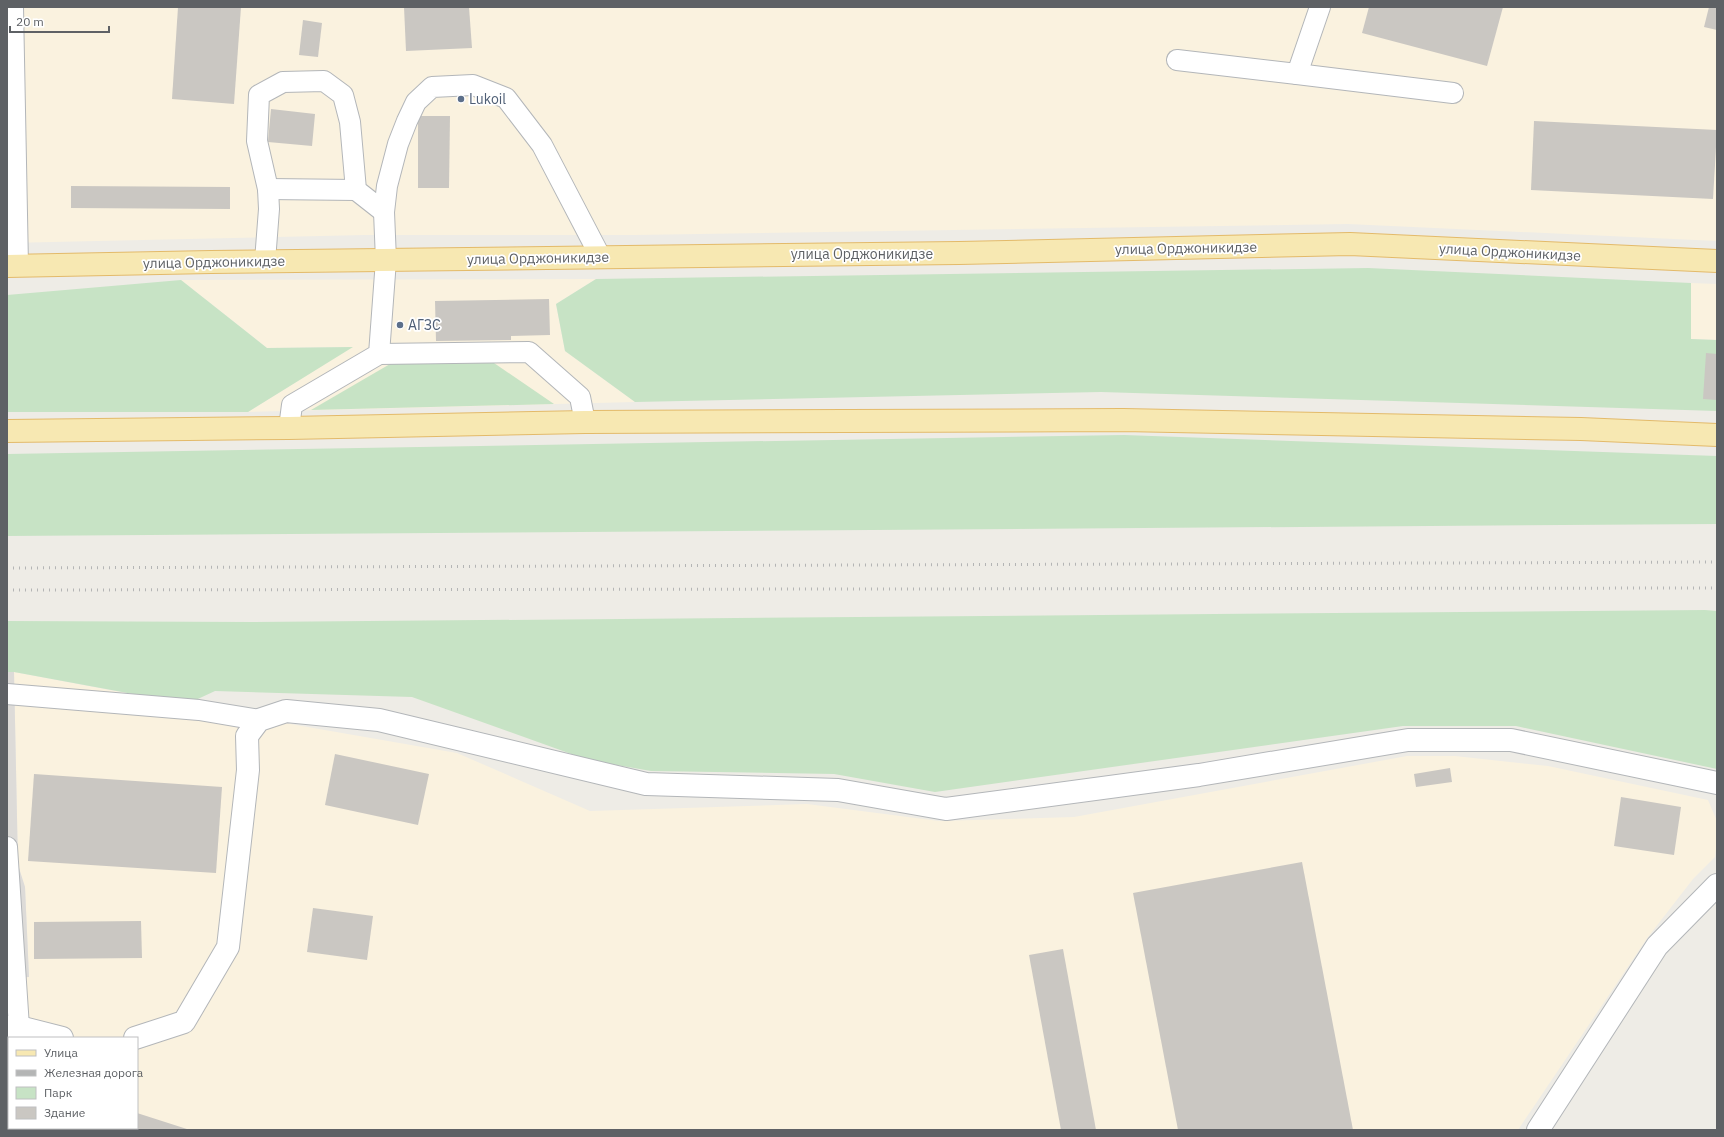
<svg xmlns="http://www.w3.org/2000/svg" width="1724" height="1137" viewBox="0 0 1724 1137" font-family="'IBM Plex Sans',sans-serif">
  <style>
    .commercial { fill: #faf2df; fill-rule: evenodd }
    .industrial { fill: #dddbd8 }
    .green { fill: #c7e3c5 }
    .building { fill: #cac7c2 }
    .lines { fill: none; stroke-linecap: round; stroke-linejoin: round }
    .service-casing { stroke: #b3b6b9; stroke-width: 22 }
    .minor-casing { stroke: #b3b6b9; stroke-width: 24 }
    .primary-casing { stroke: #e3ba6a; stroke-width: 24 }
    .service { stroke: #fff; stroke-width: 20 }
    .minor { stroke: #fff; stroke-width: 22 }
    .primary { stroke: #f7e8b2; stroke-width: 22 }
    .rail { stroke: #b4b5b5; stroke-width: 3; stroke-dasharray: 1 5; stroke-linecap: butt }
    .service-dot { fill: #5c6f8a; stroke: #fff; stroke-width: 1.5 }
    .labels { text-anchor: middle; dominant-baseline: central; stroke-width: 3.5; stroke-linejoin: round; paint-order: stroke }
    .service-label { font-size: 14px; fill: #4e5e75; stroke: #fff; text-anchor: start }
    .street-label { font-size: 14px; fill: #5e6165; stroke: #fff }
  </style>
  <rect width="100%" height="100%" fill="#eeece6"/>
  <!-- commercial -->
  <g class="commercial">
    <path d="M7,7H1717V241L1348,224L634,235H365L7,243Z"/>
    <path d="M596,279L556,304L565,351L635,402L248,412L352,347L267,348L181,280Z"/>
    <path d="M1691,283L1717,284V340L1691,339Z"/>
    <path d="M14,672L296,725L457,753L590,811L807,804L939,821L1074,817L1407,756H1455L1548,766L1708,800L1717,821V840L1715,857L1693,879L1648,937L1518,1130H7V978L29,977L25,887L18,865ZM9,1038H137V1128H9Z"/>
  </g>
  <!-- industrial -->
  <path class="industrial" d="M7,672H14L18,865L25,887L29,977L7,978Z"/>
  <!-- green -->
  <g class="green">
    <path d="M1368,268L1691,283V339L1717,340V411L1101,392L635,402L565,351L556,304L596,279Z"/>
    <path d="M181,280L267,348L353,347L248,412H7V295Z"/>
    <path d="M494,363L554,404L311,410L390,364Z"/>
    <path d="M1124,435L1717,456V524L7,536V454Z"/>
    <path d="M1705,610L1717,611V769L1516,726H1403L935,792L834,774L651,771L588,760L412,697L215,691L187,704L14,672H7V621L251,622Z"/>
  </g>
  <!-- building -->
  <g class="building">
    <path d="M178,7H241L234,104L172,99Z"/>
    <path d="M404,7H469L472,48L406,51Z"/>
    <path d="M1369,7H1503L1487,66L1362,33Z"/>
    <path d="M1709,7H1717V30L1704,27Z"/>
    <path d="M303,20L322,23L318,57L299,55Z"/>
    <path d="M271,109L315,114L312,146L268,142Z"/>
    <path d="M418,116H450L449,188H418Z"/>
    <path d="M1534,121L1717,130L1713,199L1531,190Z"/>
    <path d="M71,186L230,187V209L71,208Z"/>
    <path d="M549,299L550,335L511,336V340L436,341L435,301Z"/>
    <path d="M1706,353L1717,354V400L1703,399Z"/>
    <path d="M335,754L429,774L418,825L325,805Z"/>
    <path d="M1450,768L1452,782L1416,787L1414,774Z"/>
    <path d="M34,774L222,787L216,873L28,861Z"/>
    <path d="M1621,797L1681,807L1674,855L1614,846Z"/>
    <path d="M1302,862L1353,1130H1178L1133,893Z"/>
    <path d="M313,908L373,916L367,960L307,952Z"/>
    <path d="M141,921L142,958L34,959V922Z"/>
    <path d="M1063,949L1096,1130H1061L1029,955Z"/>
    <path d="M7,1099H9V1128H37L36,1130H7Z"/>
    <path d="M137,1113L190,1130H123V1128H137Z"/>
  </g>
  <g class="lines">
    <!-- service casing -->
    <g class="service-casing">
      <g id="service">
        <path d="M13,7L18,266"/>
        <path d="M1320,7L1297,74L1453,93"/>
        <path d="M1177,60L1297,74"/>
        <path d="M268,189L356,190"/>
        <path d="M265,261L269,209L268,189L257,141L259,95L283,82L324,81L343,95L350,122L356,190L384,212"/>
        <path d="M379,354L529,352L580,397L585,422"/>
        <path d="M289,428L292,405L379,354L386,260L384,212L387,186L398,144L407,121L416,102L432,87L473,85L506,98L542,145L600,256"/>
        <path d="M7,694L199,710L259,720"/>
        <path d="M7,847L19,1027"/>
      </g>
    </g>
    <!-- minor casing -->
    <g class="minor-casing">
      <g id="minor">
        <path d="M7,1027H19L62,1038"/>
        <path d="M135,1038L184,1022L228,947L248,770L247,736L259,720L286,711L379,720L646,784L838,790L946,809L1199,775L1408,740H1511L1717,783"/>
        <path d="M1538,1130L1657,946L1717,885"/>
      </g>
    </g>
    <!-- primary casing -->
    <g class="primary-casing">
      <g id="primary">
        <path d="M7,266L211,262L959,253L1350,244L1717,261"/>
        <path d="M7,431L289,428L585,422L1123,420L1581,429L1717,435"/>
      </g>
    </g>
    <!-- service -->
    <use href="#service" class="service"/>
    <!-- minor -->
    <use href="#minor" class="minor"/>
    <!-- primary -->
    <use href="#primary" class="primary"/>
    <!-- rail -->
    <g class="rail">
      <path d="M7,568L1717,562"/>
      <path d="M7,590L1717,588"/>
    </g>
  </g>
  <!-- markers -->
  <g class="service-dot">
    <circle cx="461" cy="99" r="4"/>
    <circle cx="400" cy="325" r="4"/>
  </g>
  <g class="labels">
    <!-- service labels -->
    <g class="service-label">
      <text x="469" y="99">Lukoil</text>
      <text x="408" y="325">АГЗС</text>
    </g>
    <!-- street labels -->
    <g class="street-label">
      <text transform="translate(1186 248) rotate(-1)">улица Орджоникидзе</text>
      <text transform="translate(1510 252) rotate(3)">улица Орджоникидзе</text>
      <text x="862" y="254">улица Орджоникидзе</text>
      <text transform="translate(538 258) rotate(-1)">улица Орджоникидзе</text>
      <text transform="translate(214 262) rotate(-1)">улица Орджоникидзе</text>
    </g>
  </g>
  <!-- border -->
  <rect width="1724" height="1137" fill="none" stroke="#5e6165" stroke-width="16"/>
  <!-- legend -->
  <rect x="8" y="1037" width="130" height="92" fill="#ffffff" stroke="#bfc0c1"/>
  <rect x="16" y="1050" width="20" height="6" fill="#f7e8b2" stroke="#bfc0c1"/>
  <text x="44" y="1057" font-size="12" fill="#5e6165">Улица</text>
  <rect x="16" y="1070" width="20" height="6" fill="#b4b5b5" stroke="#bfc0c1"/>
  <text x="44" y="1077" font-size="12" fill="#5e6165">Железная дорога</text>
  <rect x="16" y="1087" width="20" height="12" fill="#c7e3c5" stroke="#bfc0c1"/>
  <text x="44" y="1097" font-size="12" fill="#5e6165">Парк</text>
  <rect x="16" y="1107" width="20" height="12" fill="#cac7c2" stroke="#bfc0c1"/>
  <text x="44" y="1117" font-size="12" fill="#5e6165">Здание</text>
  <!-- scale -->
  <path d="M10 26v6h99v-6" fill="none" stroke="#5e6165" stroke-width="2"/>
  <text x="16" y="26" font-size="12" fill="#5e6165" stroke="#ffffff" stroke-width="3" paint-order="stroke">20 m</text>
</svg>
